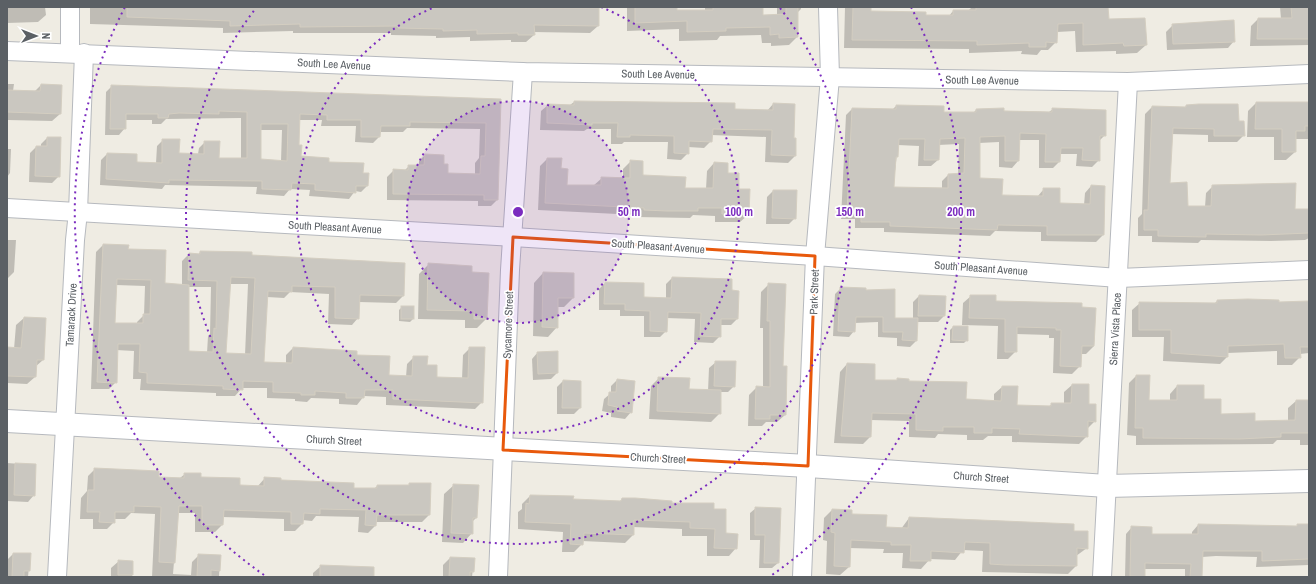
<svg xmlns="http://www.w3.org/2000/svg" width="1316" height="584" viewBox="0 0 1316 584" font-family="'Archivo Narrow',sans-serif">
  <style>
    .shadow { fill: #0003; fill-rule: evenodd }
    .building { fill: #cac7c0; stroke: #d4cec1; fill-rule: evenodd }
    .lines { fill: none; stroke-linecap: round; stroke-linejoin: round }
    .minor-casing { stroke: #b6b9be; stroke-width: 20 }
    .tertiary-casing { stroke: #b6b9be; stroke-width: 24 }
    .minor { stroke: #fff; stroke-width: 18 }
    .tertiary { stroke: #fff; stroke-width: 22 }
    .marked { fill: none; stroke: #e8590c; stroke-width: 3; stroke-linejoin: round }
    .ring { fill: none; stroke: #7b2cbf; stroke-width: 2; stroke-dasharray: 2 4 }
    .labels { text-anchor: middle; dominant-baseline: central; stroke-width: 3.5; stroke-linejoin: round; paint-order: stroke }
    .street-label { font-size: 11px; fill: #5b6065; stroke: #fff }
    .centre { fill: #7b2cbf; stroke: #fff; stroke-width: 2 }
    .ring-label { font-size: 12px; text-anchor: middle; font-weight: bold; fill: #7b2cbf; stroke: #fff; stroke-width: 3.5; stroke-linejoin: round; paint-order: stroke }
  </style>
  <rect width="100%" height="100%" fill="#efece3"/>
  <!-- shadow -->
  <g class="shadow">
    <path d="M7,7H45L46,15L38,22L7,23Z"/>
    <path d="M90,7H466V10L497,9V7H533L598,9V26L590,33L533,32L534,35L526,42H511V40L470,41V37L436,38V36L391,35V33H293V31L223,33V28L90,24Z"/>
    <path d="M627,7H676V12L705,11V7H762V16L777,15V7H801V9L797,13V37L789,45L771,46V43H762L761,35L720,36L717,40L679,41V29L627,31Z"/>
    <path d="M845,7H869L870,12L925,16H949L953,11H968L972,7H1107L1108,20L1146,45L1137,53L1116,54V51L1076,52L1075,31L1057,32L1056,42L1048,50H1041L1037,55L1021,54L1022,51L969,53V49L844,48Z"/>
    <path d="M1280,7H1309V45L1250,46L1251,26L1258,19H1281Z"/>
    <path d="M1173,25L1234,41L1228,48L1167,50L1166,32Z"/>
    <path d="M7,84H14L13,91L34,92L41,85L60,114L52,121L7,120Z"/>
    <path d="M112,86L500,100L497,200L491,206H478V201L387,200V177L394,170L404,171L409,166H419V161L425,155L443,165L447,174L475,175V163L479,158L480,129L407,128L403,132H380L379,137L373,143L355,142L356,126H321L322,120H299L298,146L300,157L328,163L362,174L367,186L361,192L355,191L349,199L309,196L310,190L290,189L284,196L256,194L257,187L165,185L162,189L100,185L101,160L107,154L136,163H156L157,146L163,140L178,154H198L199,148L205,142L218,159H241V118L166,119L161,124H152V120H125V128L119,135H105L106,92ZM260,130H282L281,161L260,160Z"/>
    <path d="M574,102L767,111L773,104L793,139L795,156L788,163L765,162L766,137L711,135V141L704,148L688,147V153L681,160L667,159L668,142H624L622,144H611V129H587L584,131L540,130L541,111L548,105H570Z"/>
    <path d="M1256,103L1309,104V139H1295V152L1286,160H1274V137H1247L1248,111Z"/>
    <path d="M896,106L943,113H973L976,110L1049,112L1053,109L1105,135L1099,141V160L1092,167L1076,166L1077,154H1059V162L1053,168H1039V140H1019L1018,161L1012,168L999,167V142L979,143V179L1001,196L1037,197L1044,189L1059,204L1084,205L1085,193L1091,186L1104,187L1103,235L1096,242L1041,241V232L995,231L990,236L884,232V228H855V219H841L846,115L852,109L892,110ZM959,144L958,174L948,175L942,181V189L893,188L898,145L919,146L918,166H931L938,160V145Z"/>
    <path d="M1186,106L1238,122L1244,135L1237,142H1208V135L1171,134L1169,184L1187,207H1205L1206,193L1213,186L1294,210H1309V238L1305,240L1271,241L1201,240L1198,243L1152,242V236H1138V218L1142,214L1145,114L1152,107L1184,108Z"/>
    <path d="M47,138L59,176L52,183L29,182L30,153L36,147H41V144Z"/>
    <path d="M7,149H11L10,173L7,177Z"/>
    <path d="M547,159L560,169L566,186H593L602,178L623,179V169L631,161L642,175L684,189H706L707,171L714,163L727,174L738,190L748,215L740,222H715V216L693,215L690,218L637,217V215L538,210L540,166Z"/>
    <path d="M773,191L795,218L789,224H766L767,197Z"/>
    <path d="M7,240H16L14,272L8,278L7,282Z"/>
    <path d="M103,245L127,250L164,284L182,285V261L189,254L198,255L200,252L251,256L403,296L396,303L359,302L358,318L352,325L328,324L329,294L290,292L284,298L267,297L263,363L286,364V355L293,348L356,356L388,376L406,377L407,364L414,357L426,366L436,378L462,379L463,355L470,348L482,402L475,409L386,405V397L364,396L357,405L339,404V399L311,398L307,402L295,401V399L267,398V388H242L235,396H216V393L140,390L141,379H133L134,351L116,350V382L109,389H91L96,252ZM229,284H248L245,355L225,354ZM116,285L145,286L144,315L137,322V324H114ZM188,287H211L210,334L208,336L207,353L188,352Z"/>
    <path d="M429,264L471,273L486,319L477,328H465V320L418,319L419,274Z"/>
    <path d="M543,273L573,298L564,307H557V327L548,337L533,336L534,283Z"/>
    <path d="M672,278L738,292L737,319L731,325H720V336L713,343L694,342L695,319L666,318V331L660,337H644V316H620V310H599V289L605,283L643,298H666V284Z"/>
    <path d="M769,284L782,367L785,415L777,422H766L762,426H748L749,395L757,387L763,388V328H760L761,292Z"/>
    <path d="M841,288L865,291L894,319H913V302L919,296L944,316L938,322H917L916,341L910,347L897,346V338L878,337V322L855,323L854,331L849,337L833,336L835,294Z"/>
    <path d="M971,296L995,302L1095,309L1094,346L1086,354H1081L1080,366L1072,374L1053,373L1054,338H1049V335L1016,334V351L1008,359H997L998,326L962,325L963,303Z"/>
    <path d="M1217,301L1309,303V353L1300,354V357L1292,365H1277V351L1227,353V357L1220,364L1163,361L1164,337H1132V310L1140,303L1214,304Z"/>
    <path d="M402,307L413,319L410,322L399,321V310Z"/>
    <path d="M24,318L43,360L35,367V377L27,384L7,383V348L14,349L16,325Z"/>
    <path d="M953,327L967,340L964,343H950V330Z"/>
    <path d="M538,352L557,373L551,379L533,380L532,359Z"/>
    <path d="M716,362L734,386L728,392H720V413L711,422L649,419L651,386L659,378L688,390L708,391L709,368Z"/>
    <path d="M847,364L874,381L908,382L965,400L994,402V394L1002,387L1016,406L1048,407L1052,404H1064V392L1072,385L1088,405L1095,421L1087,429V436L1079,444L1012,442V436H988L983,440H967V435L938,434L935,438L909,437V421L871,420L870,437L863,444L834,443L840,372Z"/>
    <path d="M1136,376L1148,401H1170V394L1177,386L1203,400L1220,415L1254,422H1288V408L1296,401H1309V445H1300V440H1277L1273,444L1136,445V436L1127,435L1129,383Z"/>
    <path d="M617,380L631,412L625,419L611,417V413L602,411L604,399L611,393V386Z"/>
    <path d="M563,381L580,408L574,414H557V387Z"/>
    <path d="M7,463L35,465L34,495L28,502L7,501Z"/>
    <path d="M95,469L158,478H180L185,474L239,486L257,487L265,478L353,489H374L377,486H407L410,484L429,515L422,522H376L375,526L368,533L358,532L359,517L316,516L312,521L302,520V524L295,531H284V519L222,517V525L215,532H195V513H178L173,574L191,575L192,562L199,555L220,556L219,577H152L155,514L131,513L125,519H114V522L107,529H93V519H80L81,498L87,491L88,476Z"/>
    <path d="M454,485L478,486L476,518L472,522V533L463,543L442,542L444,494Z"/>
    <path d="M530,496L572,500L619,502L622,499L671,504L713,510L725,534L736,548L729,556H707V536H682V529L633,527V535L625,543L582,541V544L574,552H562L563,532L518,529V512L522,509V504Z"/>
    <path d="M756,508L780,509L778,563L772,568H759L760,540H750V513Z"/>
    <path d="M832,510L885,528L901,529L909,518L1073,532L1087,548L1076,556V566L1068,574L982,572L983,551L963,550L955,560L930,559L921,569L902,568L903,553H883L884,549L849,548V567L840,575L826,574L827,541L823,540L824,518Z"/>
    <path d="M1198,525L1296,527L1309,525V565L1256,567L1257,557L1216,556L1202,557L1201,577H1185V569H1144V577H1125L1126,534L1132,527L1151,534L1192,535V532Z"/>
    <path d="M13,554H30L28,577H7V560Z"/>
    <path d="M450,558L474,559L472,577H443V565Z"/>
    <path d="M119,561L132,562V577H86L111,576V568Z"/>
    <path d="M321,566L353,577H313V573Z"/>
  </g>
  <!-- building -->
  <g class="building">
    <path d="M127,7L599,8V26L534,25L535,35H518V33L477,34V30L443,31V29L398,28V26L300,27V24L230,26V21L127,17Z"/>
    <path d="M635,7H677V10H713V7H763V15L786,14V7H798V37L779,38V34L770,35V27L726,28V31L687,32V21L635,23Z"/>
    <path d="M853,7H871V11L926,12V15H953V10H976V7H1108L1109,19L1145,18L1147,45L1124,46L1123,43L1083,45V23L1058,24L1057,43L1046,42V47H1029V43L977,45V41L852,40Z"/>
    <path d="M1291,7H1309V39H1257L1258,18H1292Z"/>
    <path d="M1234,20L1235,42L1173,44L1172,24Z"/>
    <path d="M41,84L62,85L61,114L7,112V90L40,91Z"/>
    <path d="M111,85L501,99L498,200H484V195L393,194V169L408,170V165H424L425,154L444,155V164H448V173L480,174L481,156H485L486,123L410,122V126H381L380,137H361V120H327V115L300,114L299,145H302L301,156L329,158V162L364,163L363,173H369L368,186H356V193L315,190V184L292,183L291,190L262,189V181L169,180V183L106,179L107,153L137,154V162L162,163V139H180L179,153L204,154V141H220L219,158H247V112L219,111V114L179,113L169,114L168,118H158V114H126V129H110ZM261,124H288L287,161L261,159Z"/>
    <path d="M574,101L735,103V109L773,110V103L795,104L794,138H796V156L771,155L772,130L713,129L712,142L689,141V154L674,153V136L630,135V137H617L618,123H592V125L547,123V104L574,105Z"/>
    <path d="M1256,102H1309V126H1305V131H1296V152H1282V129H1255Z"/>
    <path d="M1199,104H1238L1239,121H1244L1245,136H1214V129L1173,128L1170,183L1187,182L1188,206H1211L1212,185L1296,183L1295,209H1309V233L1261,235L1206,234V237L1158,236V230H1144V210H1148L1152,106L1186,107V105Z"/>
    <path d="M896,105L944,106V112H976V109L1004,108V111L1052,112V108L1106,110V136H1100V161L1082,160L1083,148H1061L1060,162H1045L1046,134L1020,133L1019,161H1005V136L980,137V178L1003,179L1002,195L1043,196V188H1060V203L1090,204L1091,185L1105,186L1104,235H1047V226L998,225L997,230L890,226V222H861V213H847L852,108L896,109ZM965,138L964,173L948,174V188L894,187L896,157H898L899,139H925L924,160H939L940,139Z"/>
    <path d="M47,137H61L60,177L35,176L36,146H47Z"/>
    <path d="M547,158H562L561,168L568,169L567,185H601V177L630,178V160L643,161V175L686,177L685,188H713L714,162L728,163V173H739V189H750L749,215L722,214V208H698V211H667L644,210V208L545,203Z"/>
    <path d="M773,190H797L796,219L772,218Z"/>
    <path d="M103,244L129,245L128,249L166,250L165,283L189,285V351L213,352L214,328L216,329L217,281L188,280L189,253L200,254V251L252,252V255L405,263L404,296L360,295L359,319L335,318V287L292,286V292L268,291L264,362L292,363L293,347L357,351V355L390,356L389,375L412,376L413,356H428L427,365H437V377L468,378L469,347H485L483,403L393,399V390H365L364,398H346V393L315,391V395H301V393L273,392V382L243,381V390L223,389V386L147,383V373L139,372L140,344H118L117,383L97,382ZM231,277L255,278L251,354L226,353ZM117,279L151,280L150,314H143V323H115Z"/>
    <path d="M428,263L472,266V272L489,273L487,319H474V311L427,310Z"/>
    <path d="M543,272L574,273V298H558V328L542,327Z"/>
    <path d="M672,277L732,279V290L739,291L738,319H721V337L700,336L701,313L668,312L667,332L650,331V311L625,310V304H604L605,282L644,283V297L671,298Z"/>
    <path d="M768,283L786,284L783,366H787L786,415H770V419H755L756,386L770,387V321H767Z"/>
    <path d="M840,287L866,288V290L895,289V318H918L917,341L902,340L903,332H883V317H856L855,332L838,331Z"/>
    <path d="M919,295L946,296L945,316H918Z"/>
    <path d="M970,295H996V301L1082,303V307L1096,308L1094,346H1082L1081,367L1060,366L1061,330H1056V328L1017,327V352H1005V319L969,318Z"/>
    <path d="M1248,299L1279,300V302L1309,301V347H1300L1301,358H1285L1284,344L1228,346V357L1171,353V330H1139V302L1217,303V300Z"/>
    <rect x="401" y="306" width="13" height="13"/>
    <path d="M24,317L46,318L44,360H37L36,377L7,376V347L21,348Z"/>
    <path d="M953,326H968V341L952,340Z"/>
    <path d="M558,351V373L538,374L537,352Z"/>
    <path d="M715,361H736L735,387L714,386Z"/>
    <path d="M847,363L875,364V380H897V378L909,379V381L967,382L966,399L1001,401L1002,386H1018L1017,405L1051,406V403H1071L1072,384H1089V404H1096V422L1088,421V437L1019,434L1020,429L992,428V433H974V427H943V431L916,430V414L872,413L871,437L841,436Z"/>
    <path d="M1136,375H1150L1149,400H1177V385H1204V399H1221V414L1255,413V421L1295,420L1296,400H1309V433H1281V437L1239,439L1143,438V428H1135Z"/>
    <path d="M658,377L690,378L689,389L721,390V414L657,411Z"/>
    <path d="M617,379L635,381L632,413L617,411V407L608,405L609,392H616Z"/>
    <path d="M563,380L581,381V408H562Z"/>
    <path d="M15,463L36,464L35,496L14,495Z"/>
    <path d="M94,468L159,471V477L184,478V473H201V477L240,478V485L264,486V477L281,478V480L354,483V488H377V485H409V483H431L430,515H377L376,526L365,525L366,510L320,509V514L304,513L303,524H291V512L224,510L223,525H202V506H179L175,563L159,562L161,507L134,506V512H115V523L99,522L100,512H87L88,490H94Z"/>
    <path d="M453,484L479,485L477,518H473V534L451,533Z"/>
    <path d="M530,495L574,496L573,499L621,501L622,498H635L672,501V503H714V509H726V533L738,534L737,549L714,548L715,529L690,528V522L634,520V535L584,533L583,545L570,544L571,524L525,522L526,503L529,504Z"/>
    <path d="M755,507L781,508L779,563H764L765,535H755Z"/>
    <path d="M832,509L852,510V514L887,515L886,527L908,528L909,517L1074,524V531H1088V549L1077,548V566L1005,565L990,564V543L965,542L964,553L931,551V561H910L911,545H891V542L851,540L850,567L834,566L835,533L831,532Z"/>
    <path d="M1198,524L1297,526V524H1309V559L1262,561V551H1203L1202,577H1190L1191,564L1145,563V577L1130,576L1131,526L1152,527V534H1198Z"/>
    <path d="M13,553H31L30,571H24V577H12Z"/>
    <path d="M198,554L221,555L220,571L211,570V577H197Z"/>
    <path d="M450,557L475,558L474,572H470V577H449Z"/>
    <path d="M118,560L133,561V575H118Z"/>
    <path d="M320,565L374,567V577H320Z"/>
  </g>
  <g class="lines">
    <!-- minor casing -->
    <g class="minor-casing">
      <g id="minor">
        <path d="M70,7V53"/>
        <path d="M7,51L523,72L1128,82L1309,74"/>
        <path d="M7,208L513,237L815,256L1119,278L1309,270"/>
        <path d="M57,577L75,240L78,212L84,53"/>
        <path d="M498,577L510,270L523,72"/>
        <path d="M802,577L815,256L830,77L828,7"/>
        <path d="M1102,577L1128,82"/>
      </g>
    </g>
    <!-- tertiary casing -->
    <g class="tertiary-casing">
      <path id="tertiary" d="M7,421L808,466L1107,486L1309,481"/>
    </g>
    <!-- minor -->
    <use href="#minor" class="minor"/>
    <!-- tertiary -->
    <use href="#tertiary" class="tertiary"/>
  </g>
  <!-- marked area -->
  <path class="marked" d="M513,237L815,256L808,466L503,450Z"/>
  <!-- distance rings -->
  <circle cx="518" cy="212" r="111" fill="#7b2cbf" fill-opacity=".12"/>
  <g class="ring">
    <circle cx="518" cy="212" r="111"/>
    <path d="M601 7A221 221 0 1 1 435 7"/>
    <path d="M780 8A332 332 0 1 1 256 8"/>
    <path d="M264 575A443 443 0 0 1 125 7M911 7A443 443 0 0 1 772 575"/>
  </g>
  <g class="labels">
    <!-- street labels -->
    <g class="street-label">
      <text transform="translate(334 64) rotate(3)">South Lee Avenue</text>
      <text transform="translate(658 74) rotate(1)">South Lee Avenue</text>
      <text transform="translate(982 80) rotate(1)">South Lee Avenue</text>
      <text transform="translate(335 227) rotate(3)">South Pleasant Avenue</text>
      <text transform="translate(658 246) rotate(4)">South Pleasant Avenue</text>
      <text transform="translate(981 268) rotate(4)">South Pleasant Avenue</text>
      <text transform="translate(814 292) rotate(-88)">Park Street</text>
      <text transform="translate(71 315) rotate(-87)">Tamarack Drive</text>
      <text transform="translate(508 325) rotate(-88)">Sycamore Street</text>
      <text transform="translate(1115 329) rotate(-87)">Sierra Vista Place</text>
      <text transform="translate(334 440) rotate(3)">Church Street</text>
      <text transform="translate(658 458) rotate(3)">Church Street</text>
      <text transform="translate(981 477) rotate(4)">Church Street</text>
    </g>
  </g>
  <circle cx="518" cy="212" r="6" class="centre"/>
  <g class="ring-label">
    <text x="629" y="216">50 m</text>
    <text x="739" y="216">100 m</text>
    <text x="850" y="216">150 m</text>
    <text x="961" y="216">200 m</text>
  </g>
  <!-- border -->
  <rect width="1316" height="584" fill="none" stroke="#5b6065" stroke-width="16"/>
  <!-- north arrow -->
  <g transform="translate(36 36) rotate(90)" stroke="#ffffff" stroke-width="3" paint-order="stroke">
  <path d="M0-3L7 15L0 10L-7 15Z" fill="#5b6065"/>
  <text y="-6" font-size="11" font-weight="bold" text-anchor="middle" fill="#5b6065">N</text>
  </g>
</svg>
